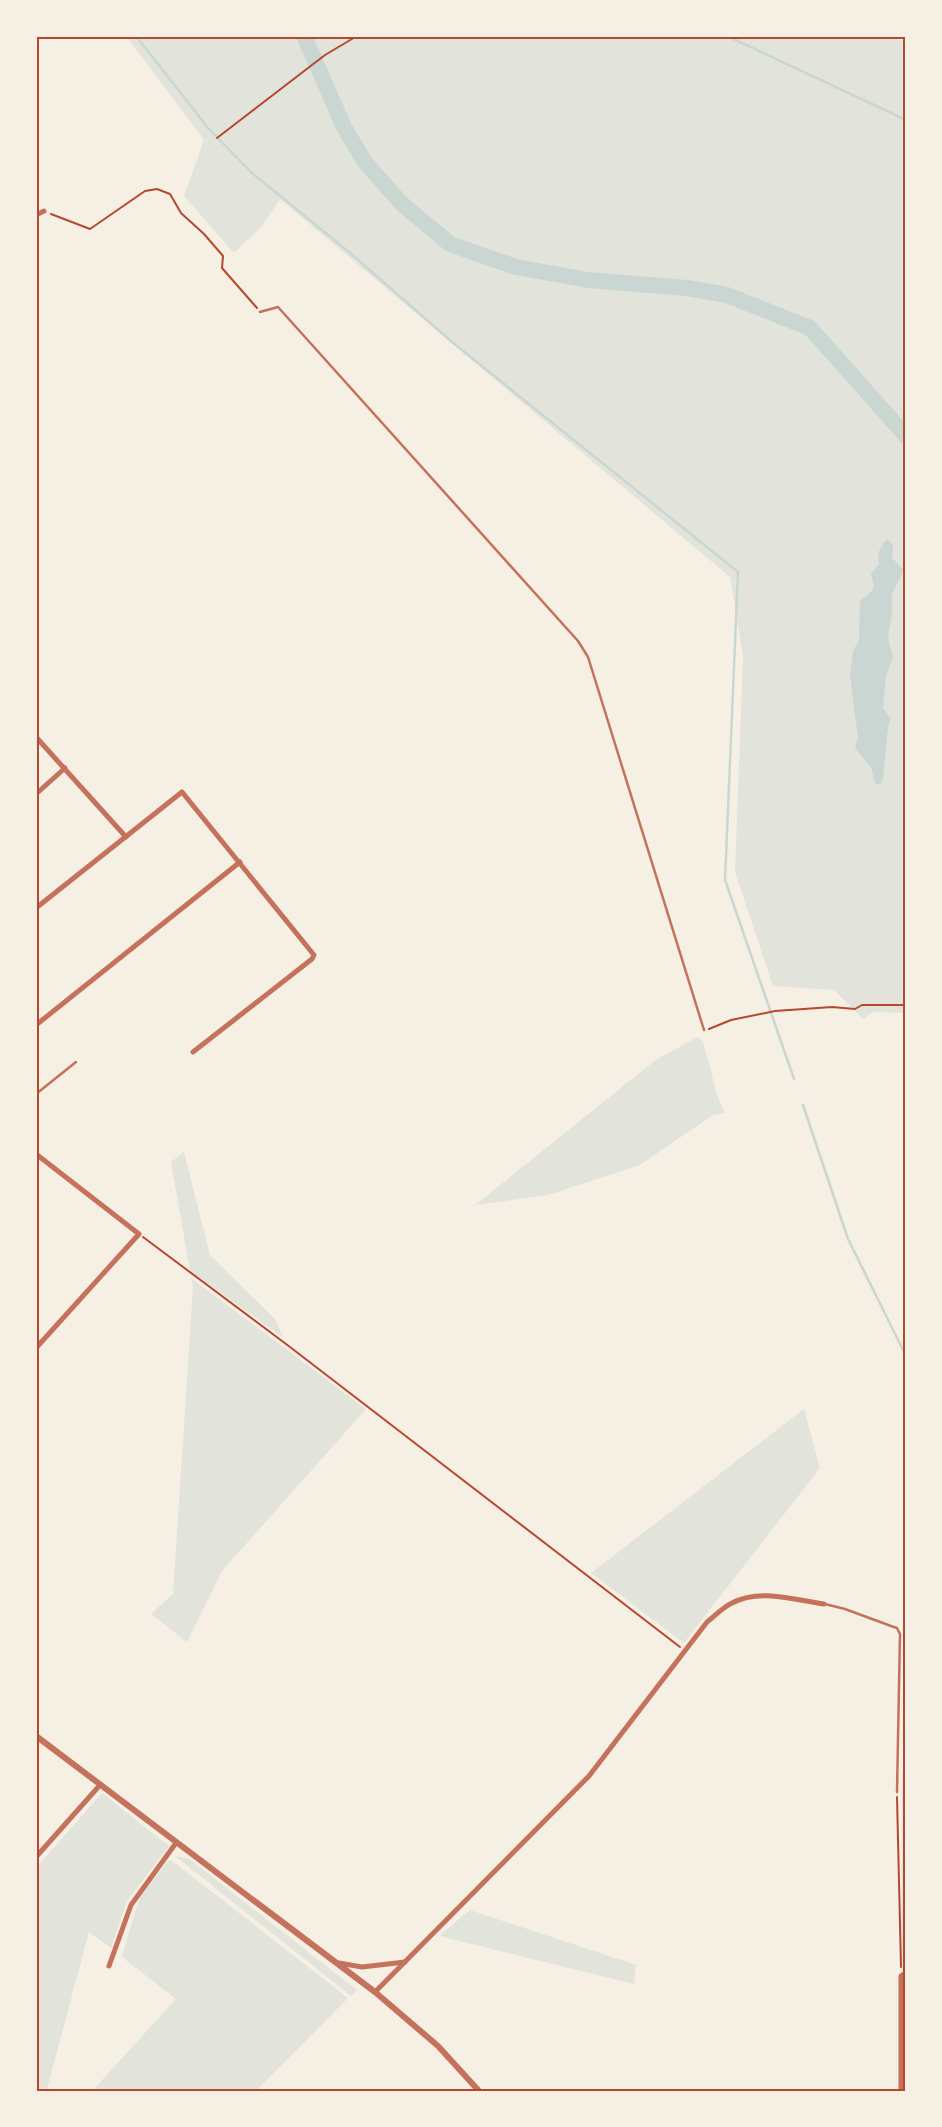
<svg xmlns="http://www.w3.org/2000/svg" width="942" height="2127" viewBox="0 0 942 2127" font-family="Poppins,sans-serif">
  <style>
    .green { fill: #e2e4dc }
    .water { fill: #c9d6d2 }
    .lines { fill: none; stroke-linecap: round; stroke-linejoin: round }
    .stream { stroke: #c9d6d2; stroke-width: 2.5 }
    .river { stroke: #c9d6d2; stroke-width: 16 }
    .path { stroke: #b5482f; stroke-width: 2 }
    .service { stroke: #c5725c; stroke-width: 2.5 }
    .minor { stroke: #c5725c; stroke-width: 5 }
    .tertiary { stroke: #c5725c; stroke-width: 6 }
    .neatline { fill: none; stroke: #b5482f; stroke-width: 2 }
  </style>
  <rect width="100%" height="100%" fill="#f6efe4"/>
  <!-- green -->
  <g class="green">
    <path d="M126,36H889L906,42V1013L873,1012L863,1019L834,990L773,986L735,872L743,657L730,577L280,199L262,226L234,253L184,196L204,140Z"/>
    <path d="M698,1037L703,1041L717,1095L725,1113L713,1115L640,1165L548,1195L475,1205L657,1059Z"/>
    <path d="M184,1152L210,1255L275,1319L284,1338L190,1271L171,1162Z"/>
    <path d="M191,1278L366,1409L222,1571L187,1642L151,1614L173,1594L193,1287Z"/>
    <path d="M804,1409L820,1468L684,1643L591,1573Z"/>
    <path d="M902,1773H906V1971L901,1974Z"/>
    <path d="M102,1793L169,1846L127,1901L111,1948L89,1932L47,2089L53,2091H36V1868Z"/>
    <path d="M175,1856L188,1858L357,1990L351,1996Z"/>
    <path d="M171,1860L348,1998L256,2091H92L176,1999L122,1957L136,1908L141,1896L168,1861Z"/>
    <path d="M470,1910L636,1965L634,1984L439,1936Z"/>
  </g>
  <!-- water -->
  <path class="water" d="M888,539L893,545L892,558L904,570L892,594V613L888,638L893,657L886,676L883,708L891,719L888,727L883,779L880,785L875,783L871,767L855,748L858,738L850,675L853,651L859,640L860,601L870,593L874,587L871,574L879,564C877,553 880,545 888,539Z"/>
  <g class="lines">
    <!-- stream -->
    <g class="stream">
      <path d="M136,36L208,128L252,173L349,252L452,342L738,572L725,880L794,1079"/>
      <path d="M727,36L906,120"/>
      <path d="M803,1105L848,1239L906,1356"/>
    </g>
    <!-- river -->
    <path class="river" d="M304,36L344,127L364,161L401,203L450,244L516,267L588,280L687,288L727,295L810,328L906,436"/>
    <!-- path -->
    <g class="path">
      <path d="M217,138L325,55L357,36"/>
      <path d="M51,214L90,229L145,191L157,189L170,194L181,213L204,234L223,256L222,268L257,308"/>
      <path d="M709,1029L731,1020L775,1011L832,1007L855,1009L862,1005H906"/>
      <path d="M143,1237L290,1347L680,1647"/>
      <path d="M897,1797L901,1967"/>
    </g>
    <!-- service -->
    <g class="service">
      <path d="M260,312L278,307L578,641L588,657L704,1030"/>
      <path d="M36,1094L76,1062"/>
      <path d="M825,1604L845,1609L891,1626L897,1628L900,1634L897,1792"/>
    </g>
    <!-- minor -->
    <g class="minor">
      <path d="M36,215L44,211"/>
      <path d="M36,737L126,837"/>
      <path d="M36,794L65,768"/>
      <path d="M36,908L182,792L314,955L312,959L193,1052"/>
      <path d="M36,1025L240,862"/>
      <path d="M36,1154L139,1234L36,1348"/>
      <path d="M36,1857L100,1785"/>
      <path d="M339,1963L362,1967L405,1962"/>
      <path d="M109,1966L131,1905L176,1843"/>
      <path d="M375,1992L589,1776L707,1622C715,1616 723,1607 732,1603C760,1588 795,1600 824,1604"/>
      <path d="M901,2091V1976L906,1973"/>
    </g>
    <!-- tertiary -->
    <path class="tertiary" d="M36,1736L375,1992L438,2046L479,2091"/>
  </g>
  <!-- border -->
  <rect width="942" height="2127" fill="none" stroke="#f6efe4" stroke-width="75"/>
  <rect x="38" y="38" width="866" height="2052" class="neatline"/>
</svg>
